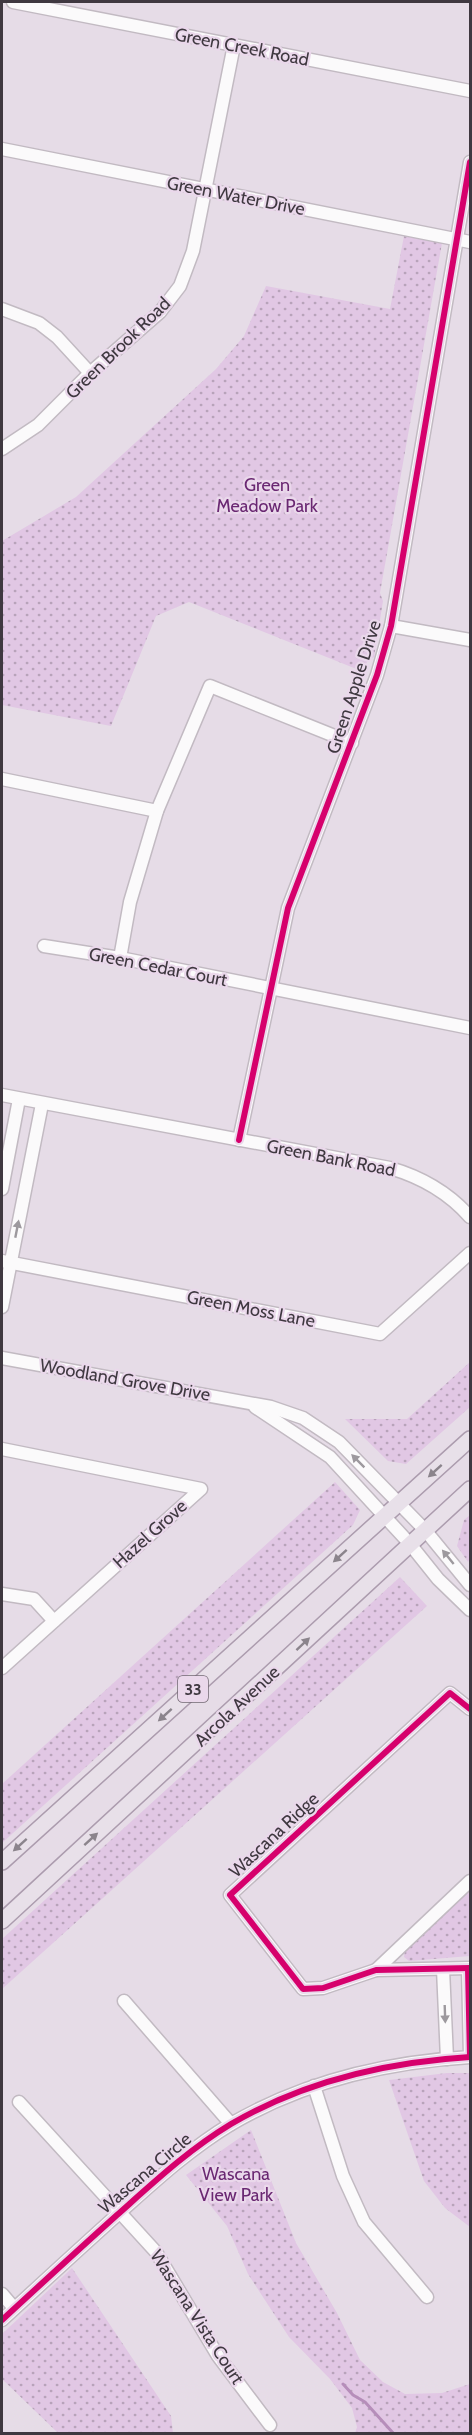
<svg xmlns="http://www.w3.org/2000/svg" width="472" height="2435" viewBox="0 0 472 2435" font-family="Cabin,sans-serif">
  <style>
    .green { fill: url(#green-dots) }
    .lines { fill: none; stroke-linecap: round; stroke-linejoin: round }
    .stream { stroke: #b68eba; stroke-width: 3 }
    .minor-casing { stroke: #c2bac2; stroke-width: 15 }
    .major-casing { stroke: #ac9cae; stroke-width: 18 }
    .minor { stroke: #fbfafb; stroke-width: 12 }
    .major { stroke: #e8e0e9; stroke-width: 15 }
    .cycleway-casing { stroke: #ead8eb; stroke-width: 10 }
    .cycleway { stroke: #d6006c; stroke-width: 6 }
    .oneway { fill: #9d999e }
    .oneway2 { fill: #8b848c }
    .labels { text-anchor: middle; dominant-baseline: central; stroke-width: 4.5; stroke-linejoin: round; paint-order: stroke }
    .shield { fill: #ead8eb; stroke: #726873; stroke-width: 1.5 }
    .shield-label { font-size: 16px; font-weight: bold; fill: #3f3840 }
    .street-label { font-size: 18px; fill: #3f3840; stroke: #ead8eb }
    .park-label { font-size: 18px; fill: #6a2872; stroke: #ead8eb }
  </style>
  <defs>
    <pattern id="green-dots" width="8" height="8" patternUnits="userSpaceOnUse" patternTransform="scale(1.5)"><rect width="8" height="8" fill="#e1c7e4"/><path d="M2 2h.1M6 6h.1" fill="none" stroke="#b8a3ba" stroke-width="1.8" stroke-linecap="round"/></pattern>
  </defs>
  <rect width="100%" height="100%" fill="#e6dce7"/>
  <!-- green -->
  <g class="green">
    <path d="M404,236L442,243L380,593L383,601L374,657L367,662L364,672L189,602L156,616L111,726L2,705V541L76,497L216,369L244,336L266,286L390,309Z"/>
    <path d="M470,1362V1407L406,1464L388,1461L345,1419H407Z"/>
    <path d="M335,1482L360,1510L353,1525L2,1843V1784Z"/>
    <path d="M470,1515V1559L468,1562L457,1546L464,1520Z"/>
    <path d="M400,1577L427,1606L2,1989V1939Z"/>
    <path d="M470,1891V1956L409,1961L404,1957L405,1949Z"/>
    <path d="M447,2073H470V2227L445,2208L424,2181L389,2080Z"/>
    <path d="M251,2130L296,2243L337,2313L360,2360L383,2382L405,2394L442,2393L470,2384V2433H355L357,2427L352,2408L330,2379L289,2337L248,2274L227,2226L186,2175Z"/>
    <path d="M72,2268L171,2416L173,2433H58L2,2379V2334Z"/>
  </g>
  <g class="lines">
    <!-- stream -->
    <path class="stream" d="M343,2384L353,2395L365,2402L394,2434"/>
    <!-- minor casing -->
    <g class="minor-casing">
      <g id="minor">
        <path d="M13,2L470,91"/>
        <path d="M2,149L470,242"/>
        <path d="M2,309L39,323L57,337L90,373"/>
        <path d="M2,449L38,425L90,373L160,312L180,286L193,251L234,45"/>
        <path d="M391,626L470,640"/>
        <path d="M2,779L157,811"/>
        <path d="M44,946L120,958L470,1028"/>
        <path d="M120,958L130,902L157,811L210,686L352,743"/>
        <path d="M2,1095L390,1168C421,1177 448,1192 470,1217"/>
        <path d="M239,1140L288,908L377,675L391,626L470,162"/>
        <path d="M2,1189L19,1099"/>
        <path d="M2,1261L380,1334L470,1253"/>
        <path d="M2,1307L42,1104"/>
        <path d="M2,1358L271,1407L303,1418L339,1442L425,1530L470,1585"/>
        <path d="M255,1407L330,1457L410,1544L438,1579L470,1610"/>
        <path d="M2,1449L201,1489L2,1668"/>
        <path d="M2,1594L34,1599L54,1621"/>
        <path d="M470,1709L450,1693L230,1895L303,1989L323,1988L376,1970L470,1968"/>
        <path d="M443,1969L447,2059"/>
        <path d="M376,1970L470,1881"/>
        <path d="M124,2001L231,2124"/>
        <path d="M314,2086L343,2176L364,2222L427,2297"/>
        <path d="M19,2102L156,2252L218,2356L270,2425"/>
        <path d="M2,2294L14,2308"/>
        <path d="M2,2320C40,2285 78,2250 117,2215C153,2183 188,2150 231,2124C303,2082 387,2062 470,2057L468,1969"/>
      </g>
    </g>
    <!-- major casing -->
    <g class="major-casing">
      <g id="major">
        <path d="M2,1862L470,1439"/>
        <path d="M2,1921L470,1489"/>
      </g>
    </g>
    <!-- minor -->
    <use href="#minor" class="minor"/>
    <!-- major -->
    <use href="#major" class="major"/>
    <!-- cycleway casing -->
    <g class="cycleway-casing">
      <g id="cycleway">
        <path d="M239,1140L288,908L377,675L391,626L470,162"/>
        <path d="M470,1709L450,1693L230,1895L303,1989L323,1988L376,1970L470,1968"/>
        <path d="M2,2320C40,2285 78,2250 117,2215C153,2183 188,2150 231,2124C303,2082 387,2062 470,2057L468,1969"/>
      </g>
    </g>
    <!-- cycleway -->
    <use href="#cycleway" class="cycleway"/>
  </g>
  <!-- one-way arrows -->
  <defs><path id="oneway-solid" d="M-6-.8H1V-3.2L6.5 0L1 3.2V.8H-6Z" transform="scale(1.5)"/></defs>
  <g class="oneway">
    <use href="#oneway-solid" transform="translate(17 1229) rotate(-79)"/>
    <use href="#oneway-solid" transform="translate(358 1461) rotate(-135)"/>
    <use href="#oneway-solid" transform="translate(448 1557) rotate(-129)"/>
    <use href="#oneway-solid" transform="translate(445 2014) rotate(88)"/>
  </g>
  <g class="oneway2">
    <use href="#oneway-solid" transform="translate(435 1471) rotate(138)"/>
    <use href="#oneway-solid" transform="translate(340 1556) rotate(138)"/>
    <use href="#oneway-solid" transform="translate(303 1644) rotate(-43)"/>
    <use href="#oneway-solid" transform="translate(165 1715) rotate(138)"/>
    <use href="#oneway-solid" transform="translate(91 1839) rotate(-42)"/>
    <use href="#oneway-solid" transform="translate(20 1845) rotate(138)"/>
  </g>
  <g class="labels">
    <!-- shield labels -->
    <rect class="shield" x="178" y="1676" width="30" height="26" rx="4.5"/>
    <g class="shield-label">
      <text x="193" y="1689">33</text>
    </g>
    <!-- street labels -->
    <g class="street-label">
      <text transform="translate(242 47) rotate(11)">Green Creek Road</text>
      <text transform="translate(236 196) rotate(11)">Green Water Drive</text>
      <text transform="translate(118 348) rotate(-44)">Green Brook Road</text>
      <text transform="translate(354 687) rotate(-72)">Green Apple Drive</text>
      <text transform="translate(158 967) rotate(11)">Green Cedar Court</text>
      <text transform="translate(331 1158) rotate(11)">Green Bank Road</text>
      <text transform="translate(251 1309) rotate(11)">Green Moss Lane</text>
      <text transform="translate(125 1380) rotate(10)">Woodland Grove Drive</text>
      <text transform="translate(150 1534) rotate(-42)">Hazel Grove</text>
      <text transform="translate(237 1706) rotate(-43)">Arcola Avenue</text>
      <text transform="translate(274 1835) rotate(-43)">Wascana Ridge</text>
      <text transform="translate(145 2173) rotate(-40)">Wascana Circle</text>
      <text transform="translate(197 2317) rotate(57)">Wascana Vista Court</text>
    </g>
    <!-- park labels -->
    <g class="park-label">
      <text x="267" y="485">Green<tspan x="267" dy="21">Meadow Park</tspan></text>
      <text x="236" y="2174">Wascana<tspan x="236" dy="21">View Park</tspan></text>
    </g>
  </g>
  <!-- border -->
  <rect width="472" height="2435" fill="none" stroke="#3f3840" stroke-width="6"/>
</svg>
